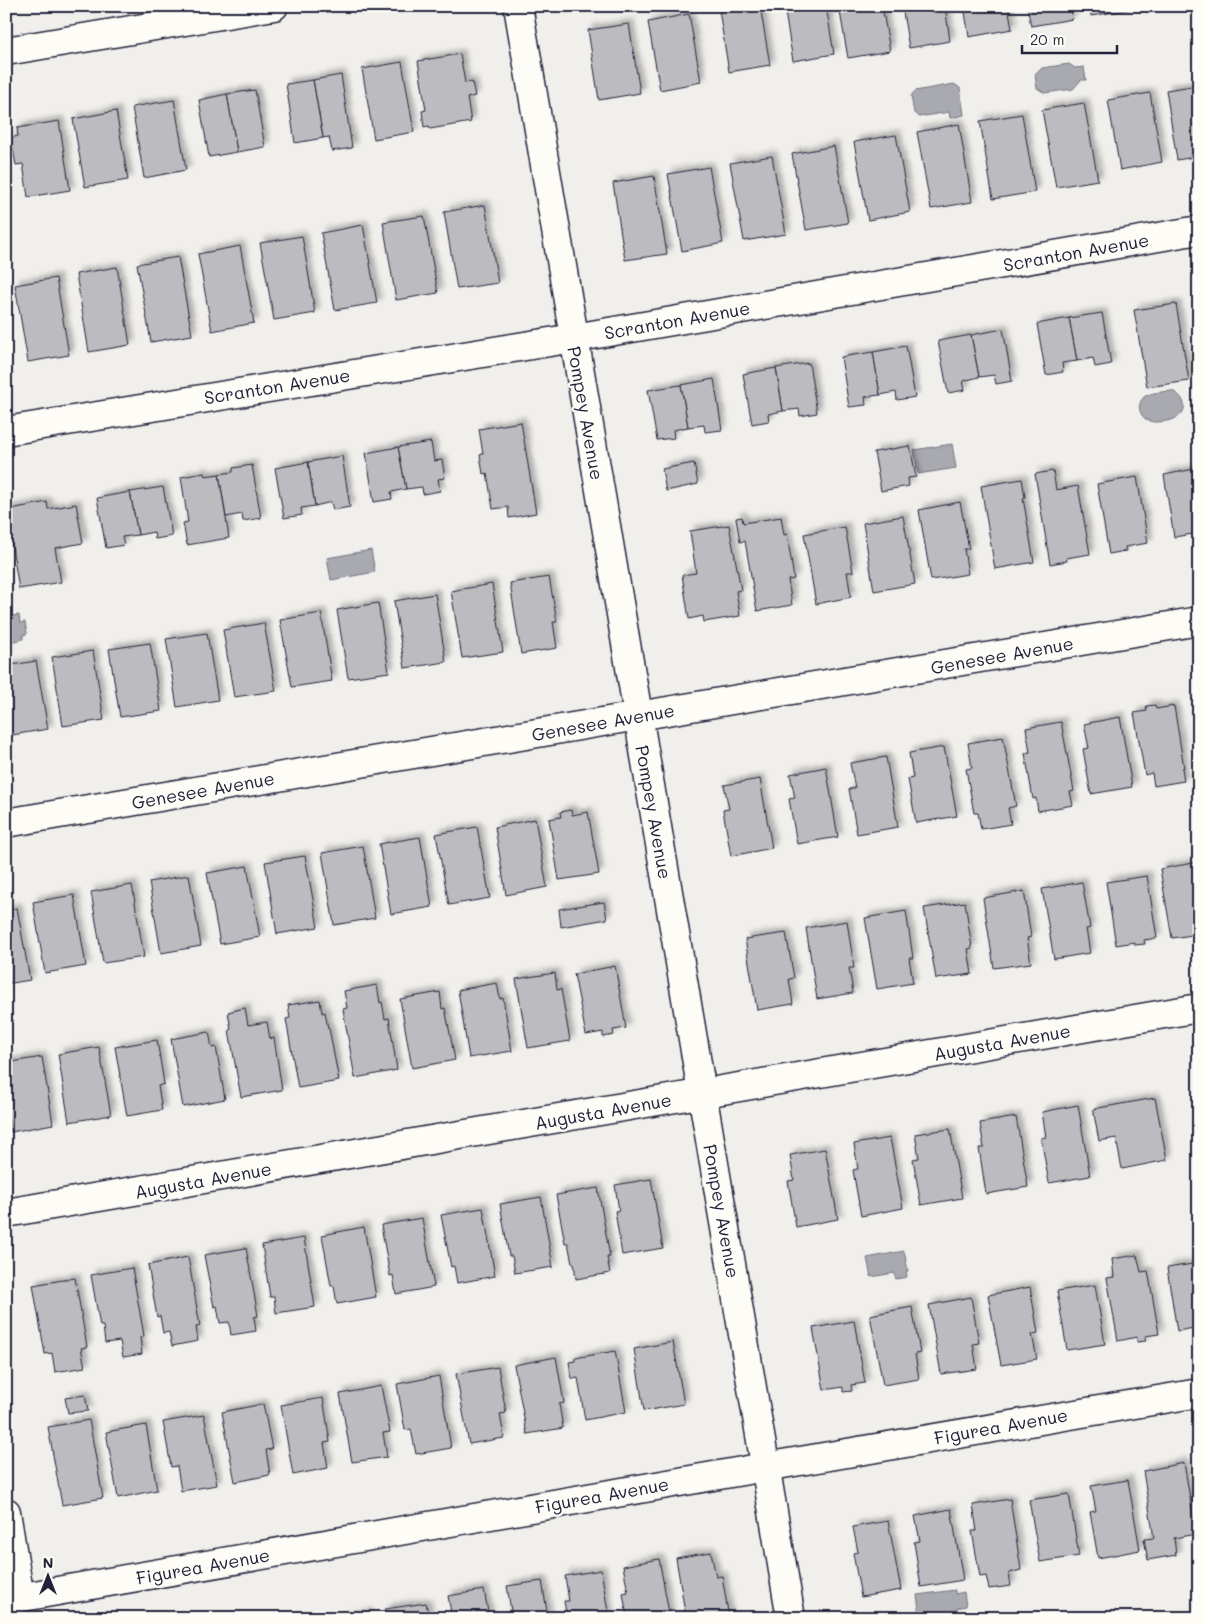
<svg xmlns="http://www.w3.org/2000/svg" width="1205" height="1624" viewBox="0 0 1205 1624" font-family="Mali,sans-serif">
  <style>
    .water { fill: #a9a9b0; stroke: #737381 }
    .building { fill: #bcbcc0; stroke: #22223b; filter: url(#shadow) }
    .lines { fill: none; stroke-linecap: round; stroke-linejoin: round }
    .street-casing { stroke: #22223b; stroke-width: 31 }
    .street { stroke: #fdfcf7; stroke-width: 28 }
    .labels { text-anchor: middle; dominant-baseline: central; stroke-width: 4.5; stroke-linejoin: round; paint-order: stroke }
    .street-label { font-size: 18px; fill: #22223b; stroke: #fdfcf7 }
  </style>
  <defs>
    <filter id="shadow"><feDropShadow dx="4.5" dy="-4.5" stdDeviation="2.5" flood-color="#0004"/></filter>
  </defs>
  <rect width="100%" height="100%" fill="#f0efec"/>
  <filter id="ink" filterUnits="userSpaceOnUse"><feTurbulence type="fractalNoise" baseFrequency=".02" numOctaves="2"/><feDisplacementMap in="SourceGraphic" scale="10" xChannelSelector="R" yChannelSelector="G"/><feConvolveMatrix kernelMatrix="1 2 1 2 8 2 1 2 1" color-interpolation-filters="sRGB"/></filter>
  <g filter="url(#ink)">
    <!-- water -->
    <g class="water">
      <path d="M1069,64L1075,68L1084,67L1086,80H1081L1073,89L1045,93L1037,88L1035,75L1042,68Z"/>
      <path d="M954,84L960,88L964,115L950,118L949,112L919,117L914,113L911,96L915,91Z"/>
      <path d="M1171,391C1183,394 1190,409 1178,417C1172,421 1162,422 1155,422C1142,422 1134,407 1144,397C1151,392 1163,392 1171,391Z"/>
      <path d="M952,444L956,468L918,474L914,450Z"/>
      <path d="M371,550L375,572L331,580L327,558Z"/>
      <path d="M19,615L20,623L25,622L27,634L23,635V639L6,643V617Z"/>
      <path d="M904,1251L908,1271H906L907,1277L896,1279L894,1273L871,1277L867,1258Z"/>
      <path d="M955,1590V1594L964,1592L966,1606L957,1608L958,1612L920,1617L917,1595Z"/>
    </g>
    <!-- building -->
    <g class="building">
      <path d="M744,6H760L770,65L729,72L719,10Z"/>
      <path d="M784,6H826L834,54L793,61Z"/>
      <path d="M839,6H882L890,51L848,58Z"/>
      <path d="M902,6H945L950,41L909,48Z"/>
      <path d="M964,6H1008L1012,29L969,37Z"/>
      <path d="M1027,6H1070L1073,19L1031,26Z"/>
      <path d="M1089,6H1131L1132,9L1091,16Z"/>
      <path d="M689,14L701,82L660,90L648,22Z"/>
      <path d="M629,24L640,93L599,100L588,30Z"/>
      <path d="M460,54L465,83L472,82L475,96L467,98L471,122L430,129L429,126L424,127L422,111L426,110L418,61Z"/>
      <path d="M402,62L414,132L374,139L362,69Z"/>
      <path d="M341,75L352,148L332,151L329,137L323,138L313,80Z"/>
      <path d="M313,80L323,138L295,143L286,84Z"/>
      <path d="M1199,85V156L1177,160L1166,90Z"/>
      <path d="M255,90L265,147L237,152L227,94Z"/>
      <path d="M1150,93L1162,162L1120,170L1108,100Z"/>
      <path d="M227,94L237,152L209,157L199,100Z"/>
      <path d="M174,100L186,170L144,178L132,107Z"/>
      <path d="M1084,103L1098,180L1056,187L1042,110Z"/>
      <path d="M116,111L128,180L85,187L73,119Z"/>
      <path d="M1022,114L1035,192L993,199L980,121Z"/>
      <path d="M59,121L70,190L28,197L23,164L16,165L11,138L18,136L17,128Z"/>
      <path d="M959,124L972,202L931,209L917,132Z"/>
      <path d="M896,135L910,212L868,220L854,142Z"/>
      <path d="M834,146L848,223L806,230L792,154Z"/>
      <path d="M772,156L786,234L744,241L730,163Z"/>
      <path d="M709,167L723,243L682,251L668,174Z"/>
      <path d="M654,176L667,254L625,260L613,183Z"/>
      <path d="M485,205L498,283L457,289L444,212Z"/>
      <path d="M424,216L438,293L396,300L383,222Z"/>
      <path d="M363,225L377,303L335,310L321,233Z"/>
      <path d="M302,236L315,313L274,320L260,243Z"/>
      <path d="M240,246L254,323L212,331L198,254Z"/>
      <path d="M178,257L192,335L151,342L137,264Z"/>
      <path d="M117,267L130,345L89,352L76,274Z"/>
      <path d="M56,278L69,355L28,362L15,285Z"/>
      <path d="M1176,304L1189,381L1147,387L1134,310Z"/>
      <path d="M1102,313L1111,364L1095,367L1093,358L1077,361L1069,318Z"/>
      <path d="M1069,318L1077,361L1062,363L1063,372L1046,375L1037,324Z"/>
      <path d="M1003,329L1012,381L996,384L994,375L979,377L971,335Z"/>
      <path d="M971,335L979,377L963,381L965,390L948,393L938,341Z"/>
      <path d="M906,346L915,397L897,400L896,392L880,395L873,352Z"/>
      <path d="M873,352L880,395L865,397L866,405L849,407L841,357Z"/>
      <path d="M809,363L817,413L800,416L799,409L783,411L776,368Z"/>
      <path d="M776,368L783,411L768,414L769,421L752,424L743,374Z"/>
      <path d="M714,379L722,430L705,432L704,425L688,427L681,385Z"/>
      <path d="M681,385L688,427L673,430L674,438L657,440L648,390Z"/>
      <path d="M521,422L536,513L509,518L508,507L493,509L487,473L483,474L480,455L483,454L479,429Z"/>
      <path d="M431,442L434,461L442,460L445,478L438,479L440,491L423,494L422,487L406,489L398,447Z"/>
      <path d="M910,446L916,477L908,478L909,486L881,491L874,452Z"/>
      <path d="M398,447L406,489L391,492L392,499L374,502L366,453Z"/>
      <path d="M342,456L350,507L333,510L331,502L315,506L308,462Z"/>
      <path d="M308,462L315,506L301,508L302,515L284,518L275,468Z"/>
      <path d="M694,463L698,484L666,491L662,469Z"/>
      <path d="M252,465L261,518L243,521L242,514L226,517L219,474L233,472V468Z"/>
      <path d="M1199,468V533L1174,537L1164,475Z"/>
      <path d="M1053,471L1056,490L1078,486L1090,554L1066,558L1067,561L1050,564L1035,474Z"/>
      <path d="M204,473L205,476L219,474L229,538L187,545L183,523L188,522L181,477Z"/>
      <path d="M1137,477L1148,543L1125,547L1126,551L1109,554L1097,484Z"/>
      <path d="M1022,479L1025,497L1023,498L1034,562L995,569L981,486Z"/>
      <path d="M163,487L172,536L155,539L154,532L138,535L130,492Z"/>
      <path d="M130,492L138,535L122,537L124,545L106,548L97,498Z"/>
      <path d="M47,502L48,509L76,504L83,543L55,548L61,582L19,589L6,510Z"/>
      <path d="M960,502L969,549H964L968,574L931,580L919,510Z"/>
      <path d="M903,516L915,584L874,591L863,523Z"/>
      <path d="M742,517L743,523L781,517L784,535L787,534L794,579L788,580L792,605L757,611L745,541L740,542L736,518Z"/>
      <path d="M729,525L741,590L736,591L740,616L704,622L703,616L689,619L682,575L696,573L690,531Z"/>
      <path d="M845,527L853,572H847L851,597L816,604L804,534Z"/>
      <path d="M549,577L557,622H553L557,648L521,654L510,583Z"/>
      <path d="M492,584L503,652L462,658L451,591Z"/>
      <path d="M435,594L446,662L405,668L394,601Z"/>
      <path d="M378,603L389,672L348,678L337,610Z"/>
      <path d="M321,613L332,681L292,687L280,620Z"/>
      <path d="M264,623L276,691L234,697L223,630Z"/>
      <path d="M207,633L218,700L177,707L166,639Z"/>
      <path d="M150,643L161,711L120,717L109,649Z"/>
      <path d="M93,651L104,720L63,726L52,657Z"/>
      <path d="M36,661L48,729L6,736V666Z"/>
      <path d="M1155,705L1156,709L1174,706L1184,768H1182L1184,781L1154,786L1152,773L1145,775L1134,713L1147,711L1146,706Z"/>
      <path d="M1120,717L1132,787L1091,794L1083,749L1089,748L1084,724Z"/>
      <path d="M1061,722L1074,791L1070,792L1073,805L1038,811L1036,798L1033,799L1025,753L1030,752L1026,728Z"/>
      <path d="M1003,737L1016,806L1008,808L1011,824L981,829L978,813H974L966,769L972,768L968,743Z"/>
      <path d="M944,747L957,816L916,823L908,779L913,778L909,753Z"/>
      <path d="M886,757L898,827L857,834L849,789L855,788L850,763Z"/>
      <path d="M826,767L838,837L797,844L789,799L795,798L790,774Z"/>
      <path d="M760,779L772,848L731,856L723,810L729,809L724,785Z"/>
      <path d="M571,810L572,815L588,812L599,874L559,880L549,819L561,817L560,812Z"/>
      <path d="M535,819L547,887L506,895L495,827Z"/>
      <path d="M477,827L490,898L449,905L436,834Z"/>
      <path d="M420,837L432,907L391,914L379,844Z"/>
      <path d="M363,846L375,918L334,925L322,853Z"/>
      <path d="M305,856L318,927L277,934L265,862Z"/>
      <path d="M1199,862V934L1172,938L1160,869Z"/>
      <path d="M247,866L260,937L220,944L207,873Z"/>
      <path d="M189,875L201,946L161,953L149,882Z"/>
      <path d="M1147,876L1157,938L1144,940L1145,944L1135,945V942L1116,945L1106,882Z"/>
      <path d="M1082,882L1090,928L1086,929L1090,953L1054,959L1042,889Z"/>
      <path d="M132,885L144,957L103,963L91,892Z"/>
      <path d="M1024,891L1031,937L1027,938L1031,963L994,968L983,898Z"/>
      <path d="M74,895L86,966L45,973L33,902Z"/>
      <path d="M604,902L607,919L561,927L559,909Z"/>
      <path d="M965,902L972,948L968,949L972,974L936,979L924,908Z"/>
      <path d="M17,908L30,980L6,984V910Z"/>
      <path d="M906,911L913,958H909L913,983L877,989L865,918Z"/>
      <path d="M847,921L854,968H849L853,993L817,999L806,928Z"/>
      <path d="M786,933L794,978L789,979L793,1004L757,1010L745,939Z"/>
      <path d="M615,966L626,1028L613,1030L614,1035L603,1037V1032L586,1035L574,974Z"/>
      <path d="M555,973L557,990L561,989L570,1041L528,1048L516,979Z"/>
      <path d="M497,983L500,999L503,998L512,1051L469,1058L458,990Z"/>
      <path d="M377,985L380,1003L382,1002L385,1019L389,1018L397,1070L355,1078L343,1009L347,1008L344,991Z"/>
      <path d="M440,992L442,1009L445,1008L455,1060L412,1068L400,999Z"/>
      <path d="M320,1000L322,1013L325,1012L328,1029L329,1028L339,1081L298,1088L286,1019L290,1018L288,1005Z"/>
      <path d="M245,1008L248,1025L267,1022L270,1039L274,1038L282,1090L241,1097L229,1030L231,1029L228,1012Z"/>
      <path d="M209,1032L212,1048L216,1047L225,1099L183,1107L171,1039Z"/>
      <path d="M157,1040L164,1084L158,1086L162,1110L127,1116L115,1047Z"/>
      <path d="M99,1047L111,1115L69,1122L58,1054Z"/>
      <path d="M42,1057L53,1124L11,1132L6,1106V1063Z"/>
      <path d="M1155,1098L1167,1160L1122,1169L1116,1138L1099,1141L1093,1109Z"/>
      <path d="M1078,1105L1090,1176L1049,1183L1041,1138L1046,1137L1042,1112Z"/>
      <path d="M1016,1117L1028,1187L986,1194L979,1148H984L980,1123Z"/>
      <path d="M950,1129L962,1198L921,1205L913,1159L919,1158L915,1134Z"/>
      <path d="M890,1138L903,1208L861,1216L853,1170L858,1169L854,1144Z"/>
      <path d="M825,1149L838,1219L796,1227L788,1181L794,1180L790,1155Z"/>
      <path d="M651,1179L663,1248L622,1255L615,1211L619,1210L615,1185Z"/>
      <path d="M598,1188L610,1257H607L610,1273L576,1279L574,1263H572L568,1243H565L556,1195Z"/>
      <path d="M541,1197L553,1267L515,1273L512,1256H509L500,1204Z"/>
      <path d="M483,1208L495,1276L457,1283L454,1266L451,1267L441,1215Z"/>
      <path d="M422,1218L434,1287L396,1294L393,1275L390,1276L381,1225Z"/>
      <path d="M364,1227L376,1297L337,1304L334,1286H331L322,1235Z"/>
      <path d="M304,1238L315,1307L276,1313L274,1297H270L262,1245Z"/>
      <path d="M246,1248L258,1316L254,1317L256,1331L231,1335L229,1322L220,1323L217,1306L214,1307L204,1255Z"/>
      <path d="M1137,1255L1141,1272L1148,1271L1159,1334L1145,1336L1146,1341L1137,1342V1337L1118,1341L1107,1278L1114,1277L1112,1259Z"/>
      <path d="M188,1257L200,1326L196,1327L198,1341L172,1346L169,1332L163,1333L160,1316L157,1317L148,1265Z"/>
      <path d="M1199,1263V1332L1195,1333L1194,1328L1177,1331L1167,1268Z"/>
      <path d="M132,1268L144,1336L140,1337L142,1354L123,1357L120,1341L105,1343L103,1326H100L91,1275Z"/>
      <path d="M75,1278L87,1347L81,1348L85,1367L55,1372L52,1353L45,1354L33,1285Z"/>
      <path d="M1095,1285L1105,1344L1067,1350L1057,1291Z"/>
      <path d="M1030,1287L1038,1333L1032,1334L1037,1359L1001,1365L988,1295Z"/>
      <path d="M971,1297L979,1343L973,1344L977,1369L941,1374L929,1305Z"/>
      <path d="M912,1307L920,1353L915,1354L919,1379L883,1385L870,1315Z"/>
      <path d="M854,1321L865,1383L851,1385L852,1391L843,1392V1387L824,1390L813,1328Z"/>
      <path d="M673,1342L684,1404L644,1411L634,1349Z"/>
      <path d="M615,1351L626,1412L585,1420L578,1378L572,1379L569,1362L575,1361V1358Z"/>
      <path d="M556,1357L564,1403L559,1404L563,1428L527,1434L514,1365Z"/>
      <path d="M498,1367L506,1413L500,1414L504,1438L469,1444L456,1374Z"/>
      <path d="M439,1376L451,1448L416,1454L411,1429L405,1430L397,1384Z"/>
      <path d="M381,1386L390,1432L383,1433L387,1457L352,1462L340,1394Z"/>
      <path d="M85,1395L88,1411L68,1413L65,1398Z"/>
      <path d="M323,1398L330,1442L324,1443L328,1468L293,1475L281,1405Z"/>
      <path d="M263,1404L272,1449L266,1450L270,1475L235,1482L222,1412Z"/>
      <path d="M204,1415L217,1485L181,1491L177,1466L171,1467L163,1422Z"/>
      <path d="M89,1420L103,1498L62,1505L48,1427Z"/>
      <path d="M146,1425L157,1490L118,1498L106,1432Z"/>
      <path d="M1184,1463L1196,1534L1174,1538L1176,1555L1148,1560L1144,1539L1154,1538L1143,1471Z"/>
      <path d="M1128,1480L1140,1550L1098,1558L1090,1512L1096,1511L1091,1486Z"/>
      <path d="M1069,1494L1079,1556L1040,1562L1029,1500Z"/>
      <path d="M1010,1499L1021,1570L1009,1573L1011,1586L989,1589L986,1576L980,1577L972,1531H977L973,1505Z"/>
      <path d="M951,1509L963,1580L921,1587L914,1542L920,1541L915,1516Z"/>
      <path d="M888,1521L901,1590L861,1597L853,1553L858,1552L853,1527Z"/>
      <path d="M711,1552L716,1577L722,1576L729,1618H686L676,1558Z"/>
      <path d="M659,1559L670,1618H627L623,1593L628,1592L623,1566Z"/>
      <path d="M601,1570L609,1618H567L564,1601H569L565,1576Z"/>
      <path d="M542,1581L548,1618H507L506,1612L511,1611L507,1586Z"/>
      <path d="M484,1590L489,1618H452L448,1596Z"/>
      <path d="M426,1603L429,1618H386L385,1609Z"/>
      <path d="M368,1613L369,1618H337Z"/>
    </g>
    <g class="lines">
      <!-- street casing -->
      <g class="street-casing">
        <g id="street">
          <path d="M518,6L791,1618"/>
          <path d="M6,51L274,6"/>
          <path d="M6,431L574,338L1199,230"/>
          <path d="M6,823L1199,621"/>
          <path d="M6,1213L1199,1008"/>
          <path d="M6,1512L20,1598"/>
          <path d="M6,1600L765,1467L1199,1393"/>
        </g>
      </g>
      <!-- street -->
      <use href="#street" class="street"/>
    </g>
  </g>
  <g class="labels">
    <!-- street labels -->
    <g class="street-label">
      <text transform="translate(1076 252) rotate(-10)">Scranton Avenue</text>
      <text transform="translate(677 320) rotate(-10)">Scranton Avenue</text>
      <text transform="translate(277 386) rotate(-9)">Scranton Avenue</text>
      <text transform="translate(586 413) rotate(80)">Pompey Avenue</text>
      <text transform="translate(1002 655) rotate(-10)">Genesee Avenue</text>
      <text transform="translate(603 722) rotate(-10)">Genesee Avenue</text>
      <text transform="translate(203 790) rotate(-10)">Genesee Avenue</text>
      <text transform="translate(654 812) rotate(80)">Pompey Avenue</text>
      <text transform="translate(1002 1042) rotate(-10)">Augusta Avenue</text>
      <text transform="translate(603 1111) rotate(-10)">Augusta Avenue</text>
      <text transform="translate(203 1180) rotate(-10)">Augusta Avenue</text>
      <text transform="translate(722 1211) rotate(80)">Pompey Avenue</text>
      <text transform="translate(1001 1426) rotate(-10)">Figurea Avenue</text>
      <text transform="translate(602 1495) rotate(-10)">Figurea Avenue</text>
      <text transform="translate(203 1566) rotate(-10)">Figurea Avenue</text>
    </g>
  </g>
  <!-- margin -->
  <rect width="1205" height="1624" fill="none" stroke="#fdfcf7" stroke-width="25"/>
  <rect x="12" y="12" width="1180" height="1599" fill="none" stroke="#22223b" stroke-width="2" filter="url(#ink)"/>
  <!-- north arrow -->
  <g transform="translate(48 1576)" stroke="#fdfcf7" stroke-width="4" paint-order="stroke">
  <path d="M0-4L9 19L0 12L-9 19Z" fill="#22223b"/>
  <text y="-8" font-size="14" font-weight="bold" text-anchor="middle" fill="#22223b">N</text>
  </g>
  <!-- scale -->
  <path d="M1022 45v8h95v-8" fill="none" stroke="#22223b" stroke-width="2.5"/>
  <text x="1030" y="45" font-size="15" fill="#22223b" stroke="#fdfcf7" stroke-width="4" paint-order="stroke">20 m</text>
</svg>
